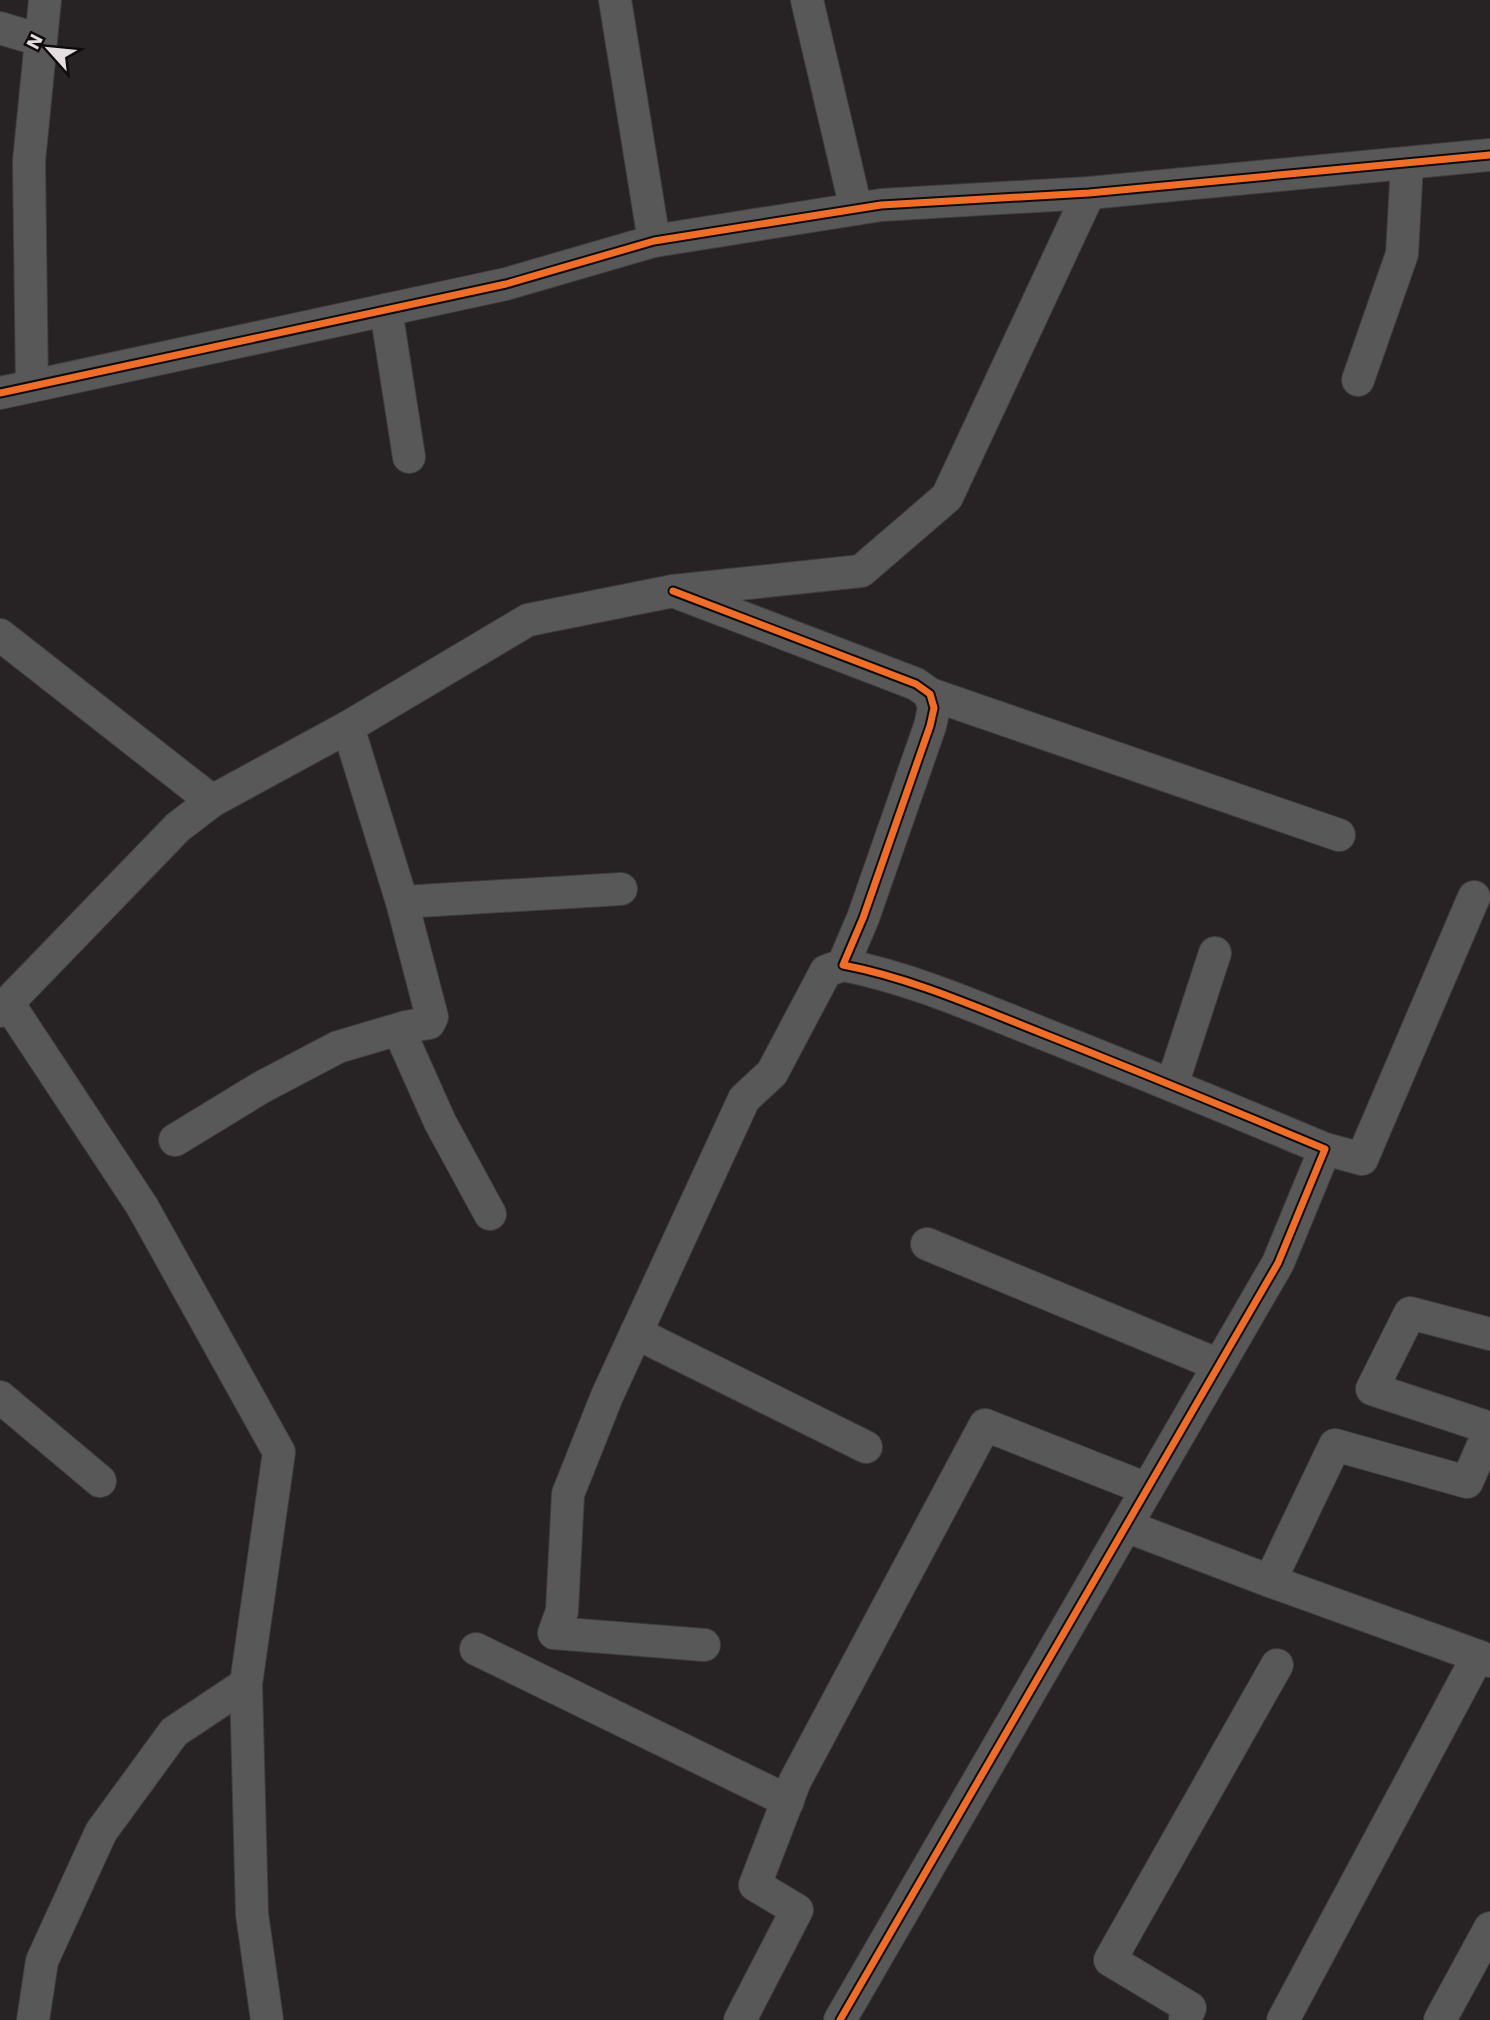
<svg xmlns="http://www.w3.org/2000/svg" width="1490" height="2020" viewBox="0 0 1490 2020" font-family="'Work Sans',sans-serif">
  <style>
    .lines { fill: none; stroke-linecap: round; stroke-linejoin: round }
    .street-casing { stroke: #413d3e; stroke-width: 34 }
    .street { stroke: #595858; stroke-width: 32 }
    .cycleway-casing { stroke: #0f0b0c; stroke-width: 11 }
    .cycleway { stroke: #ee6e29; stroke-width: 7 }
  </style>
  <rect width="100%" height="100%" fill="#272223"/>
  <g class="lines">
    <!-- street casing -->
    <g class="street-casing">
      <g id="street">
        <path d="M615,0L654,241"/>
        <path d="M807,0L856,209"/>
        <path d="M0,28L40,40"/>
        <path d="M386,310L409,457"/>
        <path d="M1358,380L1402,254L1407,164"/>
        <path d="M32,386L29,161L45,0"/>
        <path d="M0,393L506,284L654,241L881,205L1089,193L1490,155"/>
        <path d="M673,591L916,684L930,694L934,708L930,726L863,918L843,965C911,978 976,1007 1039,1032C1135,1070 1230,1109 1325,1149L1278,1263L840,2020"/>
        <path d="M0,635L212,801"/>
        <path d="M930,694L1339,835"/>
        <path d="M348,727L402,902L432,1017L429,1023L406,1027L403,1033V1039L440,1122L490,1214"/>
        <path d="M402,902L621,889"/>
        <path d="M8,1003L142,1206L279,1452L246,1684L252,1914L267,2020"/>
        <path d="M0,1011L178,827L212,801L348,727L528,620L673,591L861,571L947,497L1089,193"/>
        <path d="M1172,1085L1215,953"/>
        <path d="M175,1140L262,1087L338,1047L406,1027"/>
        <path d="M1325,1149L1362,1159L1474,897"/>
        <path d="M927,1244L1219,1365"/>
        <path d="M636,1333L866,1447"/>
        <path d="M1490,1334L1410,1313L1372,1389L1490,1428"/>
        <path d="M0,1397L100,1481"/>
        <path d="M1126,1526L1270,1581"/>
        <path d="M704,1645L554,1633L562,1611L568,1494L607,1396L744,1099L772,1073L826,971L843,965"/>
        <path d="M476,1649L788,1801"/>
        <path d="M1478,1656L1270,1581L1335,1445L1467,1482L1490,1429"/>
        <path d="M1185,2019L1190,2008L1110,1960L1277,1665"/>
        <path d="M33,2020L42,1961L101,1832L174,1732L246,1684"/>
        <path d="M740,2020L797,1910L755,1885L795,1781L985,1425L1147,1489"/>
        <path d="M1283,2020L1478,1656L1490,1661"/>
        <path d="M1440,2020L1490,1928"/>
      </g>
    </g>
    <!-- street -->
    <use href="#street" class="street"/>
    <!-- cycleway casing -->
    <g class="cycleway-casing">
      <g id="cycleway">
        <path d="M0,393L506,284L654,241L881,205L1089,193L1490,155"/>
        <path d="M673,591L916,684L930,694L934,708L930,726L863,918L843,965C911,978 976,1007 1039,1032C1135,1070 1230,1109 1325,1149L1278,1263L840,2020"/>
      </g>
    </g>
    <!-- cycleway -->
    <use href="#cycleway" class="cycleway"/>
  </g>
  <!-- north arrow -->
  <g transform="translate(49 49) rotate(297)" stroke="#0f0b0c" stroke-width="5" paint-order="stroke">
  <path d="M0-5L12 26L0 18L-12 26Z" fill="#e5dee0"/>
  <text y="-10" font-size="19" font-weight="bold" text-anchor="middle" fill="#e5dee0">N</text>
  </g>
</svg>
